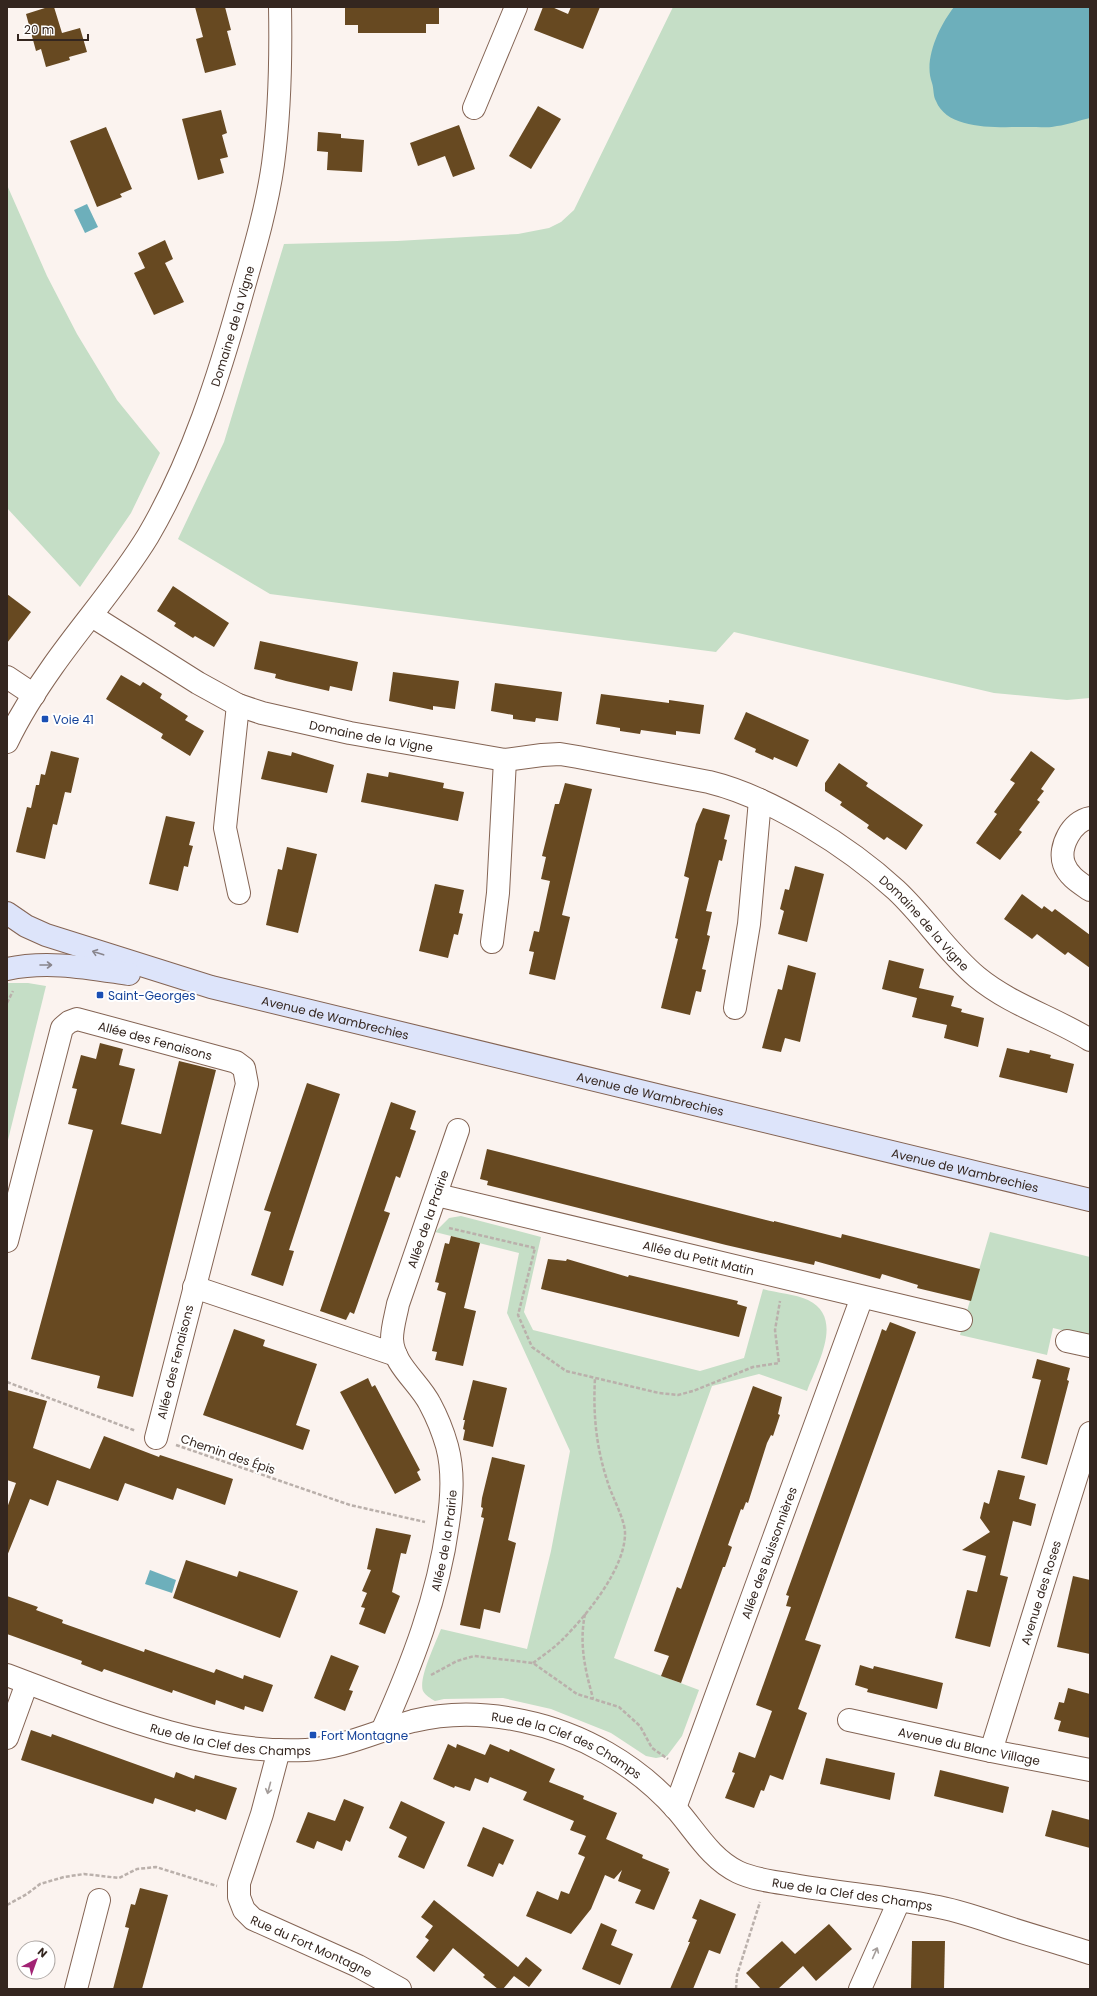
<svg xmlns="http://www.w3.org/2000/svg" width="1097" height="1996" viewBox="0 0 1097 1996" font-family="Poppins,sans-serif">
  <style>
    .green { fill: #c5dec6 }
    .water { fill: #6dafbb }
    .building { fill: #674921 }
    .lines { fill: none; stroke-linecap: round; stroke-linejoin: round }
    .minor-casing { stroke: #846454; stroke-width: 24 }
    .secondary-casing { stroke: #846454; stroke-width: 24 }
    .path { stroke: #bab0ab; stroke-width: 2.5; stroke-dasharray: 4 2; stroke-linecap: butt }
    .minor { stroke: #fff; stroke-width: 22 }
    .secondary { stroke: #dde4fa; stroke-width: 22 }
    .oneway { stroke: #88858c }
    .oneway2 { stroke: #a49d9a }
    .transit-dot { fill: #1a4fb4; stroke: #fff; stroke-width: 1.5 }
    .labels { text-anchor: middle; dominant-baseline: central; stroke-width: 4; stroke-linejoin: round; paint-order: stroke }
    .street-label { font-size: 12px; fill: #34261f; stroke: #fff }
    .transit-label { font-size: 12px; fill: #164399; stroke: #fff; text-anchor: start }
  </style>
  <rect width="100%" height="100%" fill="#fbf3ef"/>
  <!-- green -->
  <g class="green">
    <path d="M673,7H1090V698L1067,700L994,693L734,632L716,652L270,594L178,539L224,442L284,244L397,241L518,234L549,228L561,222L574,210Z"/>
    <path d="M7,185L47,276L77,334L117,400L160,453L131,513L80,587L7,508Z"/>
    <path d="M7,983H28L46,986L7,1144Z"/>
    <path d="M461,1216L541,1237L524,1312L533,1330L700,1371L744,1358L763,1289C777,1293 795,1294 808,1300C845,1318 817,1364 807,1391L759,1374L712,1386L614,1658L699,1690L682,1736L667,1756L656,1758L646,1756L611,1733L551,1709L503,1698L444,1699L435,1701C430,1698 426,1696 423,1691C418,1679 436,1642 441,1629L527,1649L551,1551L570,1451L507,1313L519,1253L435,1232L449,1218Z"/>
    <path d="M990,1232L1090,1257V1337L1053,1328L1047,1355L960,1335Z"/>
  </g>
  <!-- water -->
  <g class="water">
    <path d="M954,7H1090V118C1079,120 1068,125 1057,126C1050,128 1043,127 1036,127C1008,126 949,134 936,101C933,96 934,89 932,83C923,59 940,25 954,7Z"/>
    <path d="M87,204L98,227L85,233L74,210Z"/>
    <path d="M150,1570L176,1580L172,1593L145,1584Z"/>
  </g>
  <!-- building -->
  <g class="building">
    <path d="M48,7H54L62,33L80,28L87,52L69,57L70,60L46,67L41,49L36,51L26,14Z"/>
    <path d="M195,7H225L231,30L227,31L236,65L205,73L196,39L203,37Z"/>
    <path d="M345,7H439V24H426V33H358V25H345Z"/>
    <path d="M543,7H552L568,14L571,7H600L583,49L534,30Z"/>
    <path d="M538,106L561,119L531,169L509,156Z"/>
    <path d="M221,110L227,133L222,135L228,157L220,159L224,173L198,180L182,119Z"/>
    <path d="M459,125L475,169L453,177L445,156L418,166L410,143Z"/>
    <path d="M106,127L132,189L120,194L122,197L97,207L70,141Z"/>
    <path d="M318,132L341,134V138L364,140L362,172L327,170L328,152L317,151Z"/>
    <path d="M165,240L173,259L165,263L184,302L154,315L134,273L145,268L138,253Z"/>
    <path d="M173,586L229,623L214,647L195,636L193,638L174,626L176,623L157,611Z"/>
    <path d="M7,594L31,612L7,643Z"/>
    <path d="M260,641L358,662L352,691L330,686L329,691L286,681L275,678L276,674L254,669Z"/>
    <path d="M393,672L459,681L455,709L433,706V710L389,701Z"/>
    <path d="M121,675L140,686L143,682L162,694L160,698L188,716L185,720L204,731L190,756L161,738L163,734L106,699Z"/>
    <path d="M495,683L562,692L558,721L536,718L535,722L513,719V715L491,711Z"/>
    <path d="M601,694L669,703V700L704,705L700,734L676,731V735L641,730L640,734L620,731V728L596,724Z"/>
    <path d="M746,712L809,740L797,767L774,757L773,760L755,752L756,749L734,739Z"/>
    <path d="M51,751L79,758L71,793L65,792L57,825L53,824L45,859L16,852L27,807L31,808L36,785H39L41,774L45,775Z"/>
    <path d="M268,751L291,756L292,752L334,765L327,793L261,779Z"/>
    <path d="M1031,751L1055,769L1041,789L1044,791L1037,800L1040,802L1019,830L1022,832L1000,860L976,843L997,814L994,812L1015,783L1010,780Z"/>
    <path d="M839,763L868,783L866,786L923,825L906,850L887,837L884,840L867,828L869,825L840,805L842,802L825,791V783Z"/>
    <path d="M389,772L444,783L443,788L464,792L458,821L361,802L367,773L388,777Z"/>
    <path d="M565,783L592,789L562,915L570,917L555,980L529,974L534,952L529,951L534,931L539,932L550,881L541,879L546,857L542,856L555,804H559Z"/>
    <path d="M703,808L730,815L724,839L727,840L722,861L719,860L706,911L712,912L707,935L710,936L702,969L706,970L701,992L696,991L690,1015L661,1008L678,939L675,938L689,878L684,876L696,824Z"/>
    <path d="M166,816L195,822L189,845L193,846L190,857L188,867L184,866L178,891L149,884Z"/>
    <path d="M287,847L317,854L298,933L266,925L278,869L282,870Z"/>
    <path d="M795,866L824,874L807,942L778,934L784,911L780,909L785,889L789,890Z"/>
    <path d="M435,884L464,890L459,913L463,914L458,935L454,934L448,958L419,951Z"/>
    <path d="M1022,894L1042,909L1044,906L1052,912L1055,909L1090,935V968L1068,952L1065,955L1037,934L1032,939L1004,919Z"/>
    <path d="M889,960L924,969L919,988L954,996L951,1006L962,1009L961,1012L984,1018L978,1047L944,1038L947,1025L912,1017L917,998L882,989Z"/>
    <path d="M788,965L816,973L800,1042L785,1038L781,1052L762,1048L778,989L782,990Z"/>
    <path d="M100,1043L123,1049L119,1065L135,1069L121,1124L161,1134L179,1061L216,1070L133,1397L97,1388L100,1376L31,1359L93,1130L68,1124L77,1089L72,1088L81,1055L96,1059Z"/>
    <path d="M1007,1048L1029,1053L1030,1050L1051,1055L1050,1058L1074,1064L1067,1093L999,1077Z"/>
    <path d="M307,1083L340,1094L289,1250L294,1251L283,1286L251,1275L271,1212L264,1210Z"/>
    <path d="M391,1102L416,1111L410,1129L416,1131L400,1178L396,1176L384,1211L390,1213L354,1314L350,1312L346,1320L320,1311Z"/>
    <path d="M487,1149L774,1222V1221L841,1238L842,1234L980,1269L971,1301L917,1288L918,1285L882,1274L880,1279L815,1261L814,1265L726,1245L487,1185L488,1181L480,1179Z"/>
    <path d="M451,1236L480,1243L464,1308L476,1311L463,1366L435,1360L437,1352L432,1351L446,1293L437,1290L439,1283L435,1282L445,1243L449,1244Z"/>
    <path d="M548,1259L566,1261L567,1259L628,1277L629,1275L738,1301L737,1304L747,1307L739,1337L541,1289Z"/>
    <path d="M890,1322L916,1332L805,1640L821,1645L798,1709L807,1713L783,1780L770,1775L764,1791L761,1790L754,1808L725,1798L735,1773L732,1772L739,1752L755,1758L772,1711L756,1705L791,1607L786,1606L789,1596L786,1595L879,1338L882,1329L886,1331Z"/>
    <path d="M234,1329L265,1340L263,1346L317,1364L296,1425L310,1430L303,1450L203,1415Z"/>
    <path d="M1037,1359L1070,1368L1067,1380L1069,1381L1047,1465L1021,1458L1041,1380L1032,1378Z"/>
    <path d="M368,1378L372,1387L375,1385L420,1470L417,1472L421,1480L395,1494L340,1392Z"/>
    <path d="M473,1380L507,1388L493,1447L463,1440L465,1430L463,1429L465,1420H463Z"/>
    <path d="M753,1386L782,1397L778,1414L780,1415L773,1436L771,1435L767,1443L748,1503L746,1502L743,1510L741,1509L728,1545L732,1547L725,1567H723L681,1683L661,1676L669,1656L654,1651L677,1587L681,1589Z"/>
    <path d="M7,1390L47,1401L33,1448L90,1469L104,1436L159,1457L160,1455L233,1479L225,1505L177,1488L173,1500L125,1483L118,1501L57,1480L48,1506L30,1499L7,1556V1508L16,1483L7,1480Z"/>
    <path d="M492,1457L525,1465L508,1540L516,1543L500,1613L484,1609L480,1629L460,1625L484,1518L481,1517L483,1508L481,1507L482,1498Z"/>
    <path d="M998,1470L1025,1476L1019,1499L1036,1504L1031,1526L1013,1521L1000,1575L1008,1577L990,1647L955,1638L967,1590L977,1592L986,1556L962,1550L990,1532L980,1518L984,1502L989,1504Z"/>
    <path d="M376,1528L411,1535L406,1554L401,1553L392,1592L400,1596L385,1634L359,1624L365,1608L361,1607L367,1593L362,1591L371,1570L367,1569Z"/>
    <path d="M186,1560L237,1577L239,1571L298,1591L280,1638L173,1598Z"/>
    <path d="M1073,1576L1090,1580V1654L1057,1647Z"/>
    <path d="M7,1596L38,1607L36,1610L63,1620L62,1623L144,1652L145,1649L214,1673L216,1669L243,1679L244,1675L273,1685L263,1712L245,1706L244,1710L216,1700L215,1705L173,1690L172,1693L104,1669L102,1672L81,1664L82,1661L7,1634Z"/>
    <path d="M331,1655L359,1666L349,1690L353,1691L345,1711L314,1698Z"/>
    <path d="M860,1665L873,1669L874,1666L943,1683L937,1709L867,1692L868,1689L855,1685Z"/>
    <path d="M1068,1688L1090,1694V1738L1058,1731L1061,1721L1054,1719L1059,1702L1064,1703Z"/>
    <path d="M31,1730L51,1737L52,1734L174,1778L176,1772L194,1779L195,1775L237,1788L226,1820L196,1809L195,1812L155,1798L153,1804L21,1760Z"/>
    <path d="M448,1744L456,1748L457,1744L485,1755L490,1744L509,1752L510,1749L555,1769L549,1782L584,1796L583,1799L617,1813L606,1839L643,1855L642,1858L669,1869L668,1871L670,1872L654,1910L635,1903L641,1890L618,1881L622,1870L614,1879L605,1875L591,1909L571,1934L526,1916L537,1891L558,1900L561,1891L569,1894L585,1857L578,1854L586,1836L570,1830L574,1821L523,1800L527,1792L490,1777L488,1783L475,1778L470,1791L455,1786L454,1788L433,1779Z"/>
    <path d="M826,1758L895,1773L890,1800L820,1784Z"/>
    <path d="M940,1770L1009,1787L1003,1813L934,1796Z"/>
    <path d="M344,1799L364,1807L350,1842L346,1840L342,1851L317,1841L314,1849L296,1842L308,1812L335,1821Z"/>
    <path d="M401,1801L445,1822L424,1869L398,1857L407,1837L389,1828Z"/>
    <path d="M1052,1810L1090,1820V1848L1045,1836Z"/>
    <path d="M483,1827L514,1840L503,1865L499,1863L493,1877L467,1866Z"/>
    <path d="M140,1888L168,1895L152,1953L142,1989H113L129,1928L125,1927L131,1904L135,1905Z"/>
    <path d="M700,1899L736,1914L720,1954L709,1950L693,1989H670L690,1942H688L697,1920L692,1918Z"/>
    <path d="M434,1900L518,1967L526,1957L542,1970L529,1987L514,1976L503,1989H498L483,1977L485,1975L453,1948L434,1972L416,1957L429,1940L425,1937L433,1926L421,1917Z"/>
    <path d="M601,1923L617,1930L611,1945L633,1954L620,1985L582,1969Z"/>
    <path d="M829,1924L852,1949L816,1981L803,1966L778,1989H761L746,1973L782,1941L795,1954Z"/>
    <path d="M912,1941H945L944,1989H911Z"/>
  </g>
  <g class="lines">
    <!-- minor casing -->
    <g class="minor-casing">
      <g id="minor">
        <path d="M474,108L516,7"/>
        <path id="s1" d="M92,616L198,683L238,705L262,713L350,733L505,760L542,755L560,754L578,757L709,782C771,797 849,847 896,890C925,917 946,951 977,977C1011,1005 1053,1017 1090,1040"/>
        <path d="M7,677L34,695"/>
        <path d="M238,705L225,828L239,893"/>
        <path id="s2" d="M7,742C20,715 36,690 53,666C84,622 120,582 148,536C192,461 219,376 242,293C254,251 267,207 273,164C280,112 281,59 280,7"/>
        <path d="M1090,818C1072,821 1058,847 1064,864C1068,876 1080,883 1090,890"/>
        <path d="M492,942L498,893L505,760"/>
        <path d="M735,1008L749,924L760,800"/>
        <path id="s3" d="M437,1195L961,1320"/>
        <path id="s4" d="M7,1241L62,1028L69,1022L77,1019L236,1062L244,1068L247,1084L156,1438"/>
        <path d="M194,1287L396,1355"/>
        <path d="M1067,1341L1090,1346"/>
        <path id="s5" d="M7,1675C100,1710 204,1755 306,1750C343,1748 377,1731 413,1721C449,1712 486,1713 523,1721C582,1733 637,1765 677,1810C696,1832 711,1859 738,1872C755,1880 776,1882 794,1885C840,1893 887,1897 933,1906C958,1910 982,1919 1006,1927C1034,1936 1062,1944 1090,1953"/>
        <path id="s6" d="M849,1720L991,1751L1090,1770"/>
        <path id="s7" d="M382,1731C412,1664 438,1597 448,1524C452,1498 454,1472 447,1446C443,1432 437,1417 430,1404C419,1382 393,1365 392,1339C392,1327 396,1315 398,1304L458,1130"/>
        <path d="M7,1738L27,1683"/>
        <path id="s8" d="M279,1750L262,1814L239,1883V1897L244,1910L253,1919L358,1966L400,1989"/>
        <path id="s9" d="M991,1751L1090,1433"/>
        <path id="s10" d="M675,1808L862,1297"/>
        <path d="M76,1989L99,1900"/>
        <path d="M860,1989L899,1901"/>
      </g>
    </g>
    <!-- secondary casing -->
    <g class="secondary-casing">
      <g id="secondary">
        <path id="s11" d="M7,913L26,926L46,935L211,987L1090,1200"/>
        <path d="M7,969C48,960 88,968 129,974"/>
      </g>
    </g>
    <!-- path -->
    <g class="path">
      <path d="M7,1003L13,991"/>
      <path d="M449,1228L535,1248L518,1315L532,1347L566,1371L659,1393L678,1395L693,1391L753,1367L779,1363L775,1330L780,1301"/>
      <path d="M7,1382L136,1431"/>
      <path d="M176,1445L350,1505L425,1522"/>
      <path d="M585,1614C579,1643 585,1670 593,1698"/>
      <path d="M533,1663C542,1656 553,1649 562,1640C586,1616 626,1568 625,1532C624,1517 611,1495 607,1480C596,1446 593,1414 595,1378"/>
      <path d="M431,1675L457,1661L474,1656L533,1663L577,1694L619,1707L640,1726L652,1748L668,1759"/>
      <path d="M7,1905L27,1894L40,1884L64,1877L84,1874L119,1878L137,1869L156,1867L217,1886"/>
      <path d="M736,1989L737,1975L760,1902"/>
    </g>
    <!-- minor -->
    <use href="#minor" class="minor"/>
    <!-- secondary -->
    <use href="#secondary" class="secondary"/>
  </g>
  <!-- one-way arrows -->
  <defs><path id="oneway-shaft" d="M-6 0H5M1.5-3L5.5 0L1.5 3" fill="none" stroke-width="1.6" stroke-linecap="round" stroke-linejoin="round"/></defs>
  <g class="oneway">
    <use href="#oneway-shaft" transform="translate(98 953) rotate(-162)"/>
    <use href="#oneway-shaft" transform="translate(46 965)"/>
  </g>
  <g class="oneway2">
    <use href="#oneway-shaft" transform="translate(269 1788) rotate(105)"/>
    <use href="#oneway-shaft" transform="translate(875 1953) rotate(-66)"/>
  </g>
  <!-- markers -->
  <g class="transit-dot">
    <rect x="41" y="715" width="8" height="8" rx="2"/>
    <rect x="96" y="991" width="8" height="8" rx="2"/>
    <rect x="309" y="1731" width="8" height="8" rx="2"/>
  </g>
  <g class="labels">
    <!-- street labels -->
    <g class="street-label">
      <text stroke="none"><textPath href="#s2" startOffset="477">Domaine de la Vigne</textPath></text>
      <text stroke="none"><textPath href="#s1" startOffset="308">Domaine de la Vigne</textPath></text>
      <text stroke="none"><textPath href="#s1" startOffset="912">Domaine de la Vigne</textPath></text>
      <text stroke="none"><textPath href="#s11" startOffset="346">Avenue de Wambrechies</textPath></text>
      <text stroke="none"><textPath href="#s4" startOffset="319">Allée des Fenaisons</textPath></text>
      <text stroke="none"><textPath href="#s11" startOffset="670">Avenue de Wambrechies</textPath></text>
      <text stroke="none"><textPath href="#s11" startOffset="994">Avenue de Wambrechies</textPath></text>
      <text stroke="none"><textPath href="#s7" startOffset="544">Allée de la Prairie</textPath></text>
      <text stroke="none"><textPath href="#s3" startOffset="269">Allée du Petit Matin</textPath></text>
      <text transform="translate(175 1362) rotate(-76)">Allée des Fenaisons</text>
      <text transform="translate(228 1454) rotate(19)">Chemin des Épis</text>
      <text stroke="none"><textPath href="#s7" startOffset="201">Allée de la Prairie</textPath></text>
      <text stroke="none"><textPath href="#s10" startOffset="272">Allée des Buissonnières</textPath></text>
      <text stroke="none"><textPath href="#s9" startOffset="166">Avenue des Roses</textPath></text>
      <text stroke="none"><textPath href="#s5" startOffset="234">Rue de la Clef des Champs</textPath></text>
      <text stroke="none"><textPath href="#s6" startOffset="123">Avenue du Blanc Village</textPath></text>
      <text stroke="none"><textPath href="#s5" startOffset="582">Rue de la Clef des Champs</textPath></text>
      <text stroke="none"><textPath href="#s5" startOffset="918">Rue de la Clef des Champs</textPath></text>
      <text stroke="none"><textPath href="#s8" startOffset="244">Rue du Fort Montagne</textPath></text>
    </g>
    <!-- transit labels -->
    <g class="transit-label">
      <text x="53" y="719">Voie 41</text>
      <text x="108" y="995">Saint-Georges</text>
      <text x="321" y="1735">Fort Montagne</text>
    </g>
  </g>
  <!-- border -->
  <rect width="1097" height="1996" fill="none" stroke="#34261f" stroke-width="16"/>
  <!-- north arrow -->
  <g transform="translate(36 1960) rotate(41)"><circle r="19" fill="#ffffff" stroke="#aea8a5"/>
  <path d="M0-3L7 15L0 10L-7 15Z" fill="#a22374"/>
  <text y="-6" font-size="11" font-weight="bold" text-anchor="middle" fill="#34261f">N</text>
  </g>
  <!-- scale -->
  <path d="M18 34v6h70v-6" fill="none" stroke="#34261f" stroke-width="2"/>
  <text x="24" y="34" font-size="12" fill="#34261f" stroke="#ffffff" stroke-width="3" paint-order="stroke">20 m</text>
</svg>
